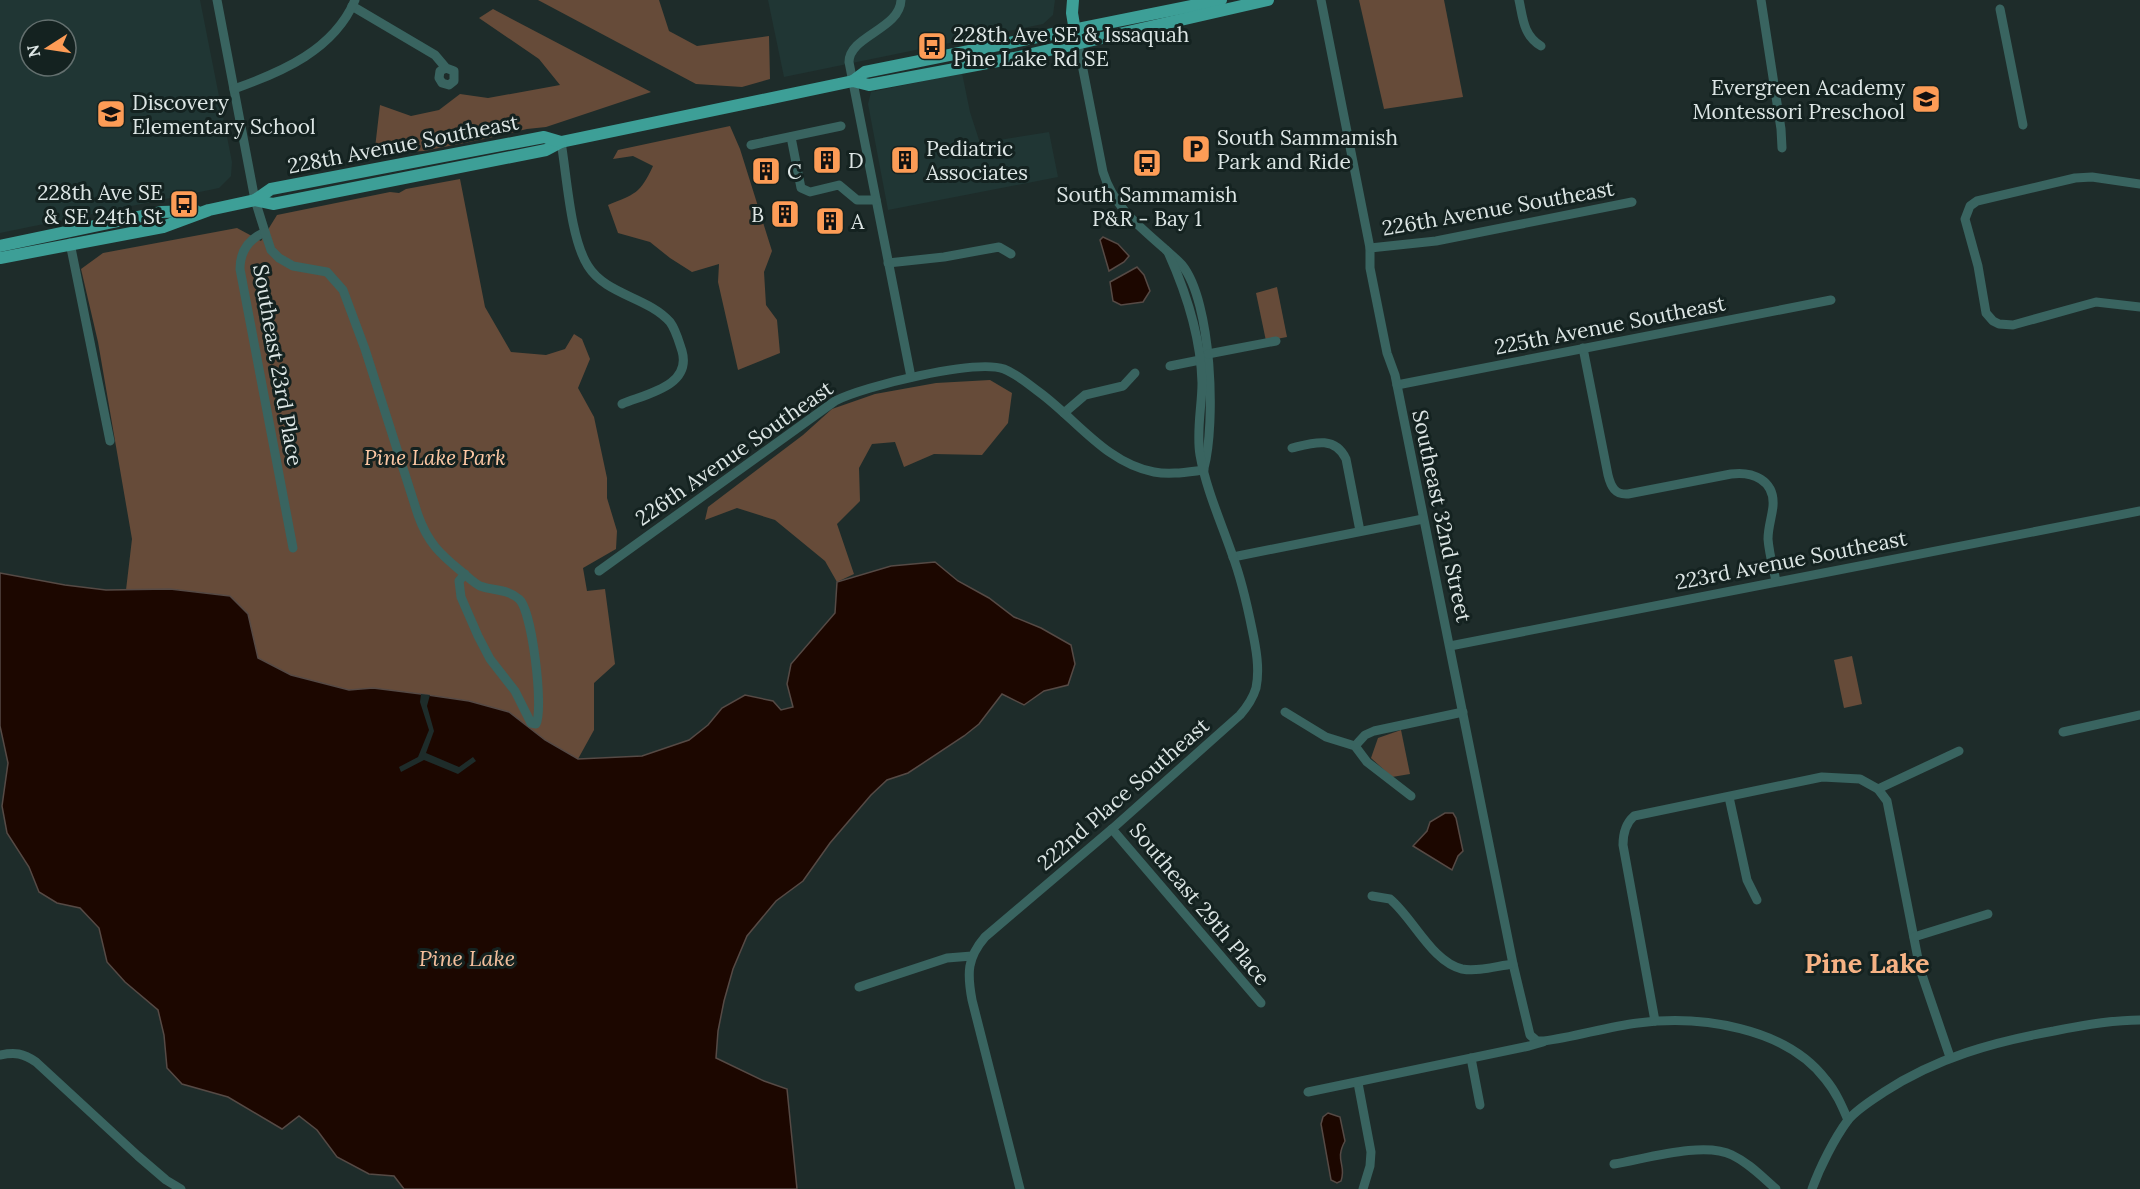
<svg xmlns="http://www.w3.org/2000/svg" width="2140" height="1189" viewBox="0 0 2140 1189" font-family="Lora,serif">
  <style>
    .built { fill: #203634; fill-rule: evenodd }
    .green { fill: #664b39 }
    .water { fill: #1c0700; stroke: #564a45; stroke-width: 1.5 }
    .pier { fill: #1e2c2a }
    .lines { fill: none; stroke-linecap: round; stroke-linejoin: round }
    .minor { stroke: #396460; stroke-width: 9 }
    .major { stroke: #3d9f97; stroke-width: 12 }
    .labels { text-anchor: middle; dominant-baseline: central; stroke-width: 6; stroke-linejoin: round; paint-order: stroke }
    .poi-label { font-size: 21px; fill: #dde6e5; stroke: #142220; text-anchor: start }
    .street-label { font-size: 21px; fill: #dde6e5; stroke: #142220 }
    .park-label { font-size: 21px; font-style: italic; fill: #fdc8a4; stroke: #142220 }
    .water-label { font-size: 22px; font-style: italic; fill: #f3be9b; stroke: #142220 }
    .district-label { font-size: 27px; font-weight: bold; fill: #f6b284; stroke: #142220 }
  </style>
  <rect width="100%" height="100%" fill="#1e2c2a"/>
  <!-- built -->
  <g class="built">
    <path d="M0,0H200L232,162L231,176L219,188L0,233ZM30,30H66V66H30Z"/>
    <path d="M768,0H1055L1053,15L1043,24L784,77Z"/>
    <path d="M962,73L970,112L980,143L1049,132L1058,177L888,210L868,104L871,92Z"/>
  </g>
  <!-- green -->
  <g class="green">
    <path d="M538,0H659L669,31L697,46L769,36L770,79L742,87L696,84Z"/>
    <path d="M1359,0H1444L1463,97L1384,109Z"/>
    <path d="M493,9L651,92L546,127L527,129L489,138L424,151L389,153L375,148L380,105L411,116L439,110L460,94L488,98L560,85L539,59L479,18Z"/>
    <path d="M730,126L740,149L772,251L764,272L766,305L777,320L780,353L738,370L718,282L719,264L692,272L670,258L650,242L618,233L608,205C635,194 640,194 653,166L633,156L613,159L618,150Z"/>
    <path d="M460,179L485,307L511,352L546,355L565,349L574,334L582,339L590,359L578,388L594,417L607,478V498L617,531L616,549L583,568L587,591L605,589L615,664L594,683V730L578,759L545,740L509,712L469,701L421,694L373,688L349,690L291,675L258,658L248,614L230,596L170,589L126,590L132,539L98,342L81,269L103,253L237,228L261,241L277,215L390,192L399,193L406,189Z"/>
    <path d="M1277,287L1287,337L1266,341L1256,293Z"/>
    <path d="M990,380L1012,393L1008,423L982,455L934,454L904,467L895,442L872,444L859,468L860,501L837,524L854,574L837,582L825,561L775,520L737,508L705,520L708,507L803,435L832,409L875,394L936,383Z"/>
    <path d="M1852,656L1862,704L1844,708L1834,660Z"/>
    <path d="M1401,730L1410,774L1392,777L1371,758L1378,738Z"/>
  </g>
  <!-- water -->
  <g class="water">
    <path d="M1103,237L1118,244L1129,256L1124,262L1109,271L1100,240Z"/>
    <path d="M1137,267L1144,275L1150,291L1143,302L1121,305L1113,301L1110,282Z"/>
    <path d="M935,562L958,581L989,598L1014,617L1041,628L1071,645L1075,664L1068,685L1044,691L1024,705L1002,694L979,724L964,736L908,773L887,780L871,795L830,843L803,881L776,901L747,936L733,969L724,1001L718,1031L716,1058L764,1081L787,1089L797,1189H404L394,1176L369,1174L337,1157L317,1130L299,1116L282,1129L228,1097L182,1084L167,1068L164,1035L158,1010L125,982L107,962L99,928L80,908L57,903L39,892L29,867L7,833L2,806L8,763L0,726V573L65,585L106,590L170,589L230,596L248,614L258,658L291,675L349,690L373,688L421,694L469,701L509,712L545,740L578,759L642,756L689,740L708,725L722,708L745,695L773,701L781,710L793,707L787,684L791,664L835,613L837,582L891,566Z"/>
    <path d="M1445,813H1453L1456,818L1463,851L1458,856L1452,870L1413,846L1427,831L1430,822Z"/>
    <path d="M1328,1113L1340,1117L1345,1141C1334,1161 1347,1165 1341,1181L1337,1183L1331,1180L1321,1124L1323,1117Z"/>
  </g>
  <!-- pier -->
  <path class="pier" d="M421,694L430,695L427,706L434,731L426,753L459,767L473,757L476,761L458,774L424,760L401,772L399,767L418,757L429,730L420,702Z"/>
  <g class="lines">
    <!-- minor -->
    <g class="minor">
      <path d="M217,0L255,200L265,232C249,239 240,251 240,269L293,548"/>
      <path d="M901,0C900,29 849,36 849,62L911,377"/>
      <path d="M1321,0L1370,248V268L1387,353L1395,375L1513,964L1530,1035L1537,1041H1544C1575,1037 1606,1027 1638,1023C1700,1015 1786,1027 1826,1080C1836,1092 1842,1106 1848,1120"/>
      <path d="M1519,0C1523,18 1523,35 1541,46"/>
      <path d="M1761,0L1781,129L1782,148"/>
      <path d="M352,6L435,55L446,68L454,71V81L449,85L442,83L439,78L440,71L446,68"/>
      <path d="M2000,9L2023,125"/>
      <path d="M1078,44L1103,172C1114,207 1138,225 1165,249C1171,255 1177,259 1182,265C1212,302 1216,423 1204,468"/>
      <path d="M234,89C282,72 334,50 355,0"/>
      <path d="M791,137L801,188L810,192L839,185L857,200H876"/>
      <path d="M561,142C567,176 570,238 588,266C606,295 648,297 670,322C676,330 679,342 682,351C692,386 646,394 622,404"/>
      <path d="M751,145L841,126"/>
      <path d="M2140,184L2092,177L2075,178L1977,201L1970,206L1965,219L1978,266L1986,313L1993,321L1999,324L2013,325L2096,302L2140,307"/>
      <path d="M265,232L271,250L279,258L293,266L327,272L343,290L365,349L418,515C428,543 440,554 462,572C468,577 474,583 480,586C494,591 508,589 519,599C532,610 544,709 536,724L531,723L515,691L490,659L478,636L461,597L459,581L465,574"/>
      <path d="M70,243L110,441"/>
      <path d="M1370,248L1436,241L1632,202"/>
      <path d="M888,263L944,257L999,247L1011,254"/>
      <path d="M1583,348L1608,475C1611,487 1615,495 1628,494L1731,474C1752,471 1775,480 1773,506C1772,517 1768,527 1768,539C1769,553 1773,567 1776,581"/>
      <path d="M1208,354L1276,341"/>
      <path d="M1170,366L1200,360"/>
      <path d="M1397,385L1831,300"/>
      <path d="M1064,413L1085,395L1123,386L1135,373"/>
      <path d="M1292,448C1312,443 1335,435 1346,459L1360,531"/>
      <path d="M1233,557L1423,519"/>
      <path d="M599,571L835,401C864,386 975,359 1004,369C1017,374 1028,384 1039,392C1076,419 1106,463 1154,472C1170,475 1187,472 1204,470"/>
      <path d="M1450,646L2140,511"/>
      <path d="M1285,712L1326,737L1355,746L1367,762L1411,796"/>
      <path d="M2063,732L2140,715"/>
      <path d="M1355,746L1365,735L1374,731L1463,712"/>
      <path d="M1878,789L1887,801L1920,969L1950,1057"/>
      <path d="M1729,797L1747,880L1757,900"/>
      <path d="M1112,829L1261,1003"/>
      <path d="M1372,896L1390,899C1413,918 1432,962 1462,969C1478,972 1497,966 1513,964"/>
      <path d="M1914,937L1988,914"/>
      <path d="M859,987L947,958L972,956"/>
      <path d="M1655,1021L1623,845C1623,834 1625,824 1634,816L1822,777L1860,779L1878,789L1959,751"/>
      <path d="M0,1055C15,1052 23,1053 36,1062L138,1156L166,1180L181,1189"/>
      <path d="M1471,1058L1480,1105"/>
      <path d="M1358,1083L1371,1152L1370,1166L1363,1189"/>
      <path d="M1308,1092L1529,1046L1543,1042"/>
      <path d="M1614,1164C1645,1159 1704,1141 1732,1155C1749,1163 1762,1177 1776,1189"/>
      <path d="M1020,1189L972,1000C967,973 967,958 985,937L1112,829L1240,715C1247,707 1253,698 1256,688C1260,669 1256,648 1252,629C1247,604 1241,578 1232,554C1221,522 1206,489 1200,455C1196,431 1202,406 1202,383C1201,337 1186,292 1168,252"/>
      <path d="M1812,1189C1820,1167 1834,1139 1848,1120C1857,1109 1872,1100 1884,1092C1936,1058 1993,1042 2054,1031C2083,1025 2111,1020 2140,1020"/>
    </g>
    <!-- major -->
    <g class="major">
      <path d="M1073,0L1072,13L1076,37"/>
      <path d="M853,81L865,72L1221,0"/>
      <path d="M255,200L273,204L546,150L561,142L853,81L869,85L1014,58L1268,0"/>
      <path d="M0,246L161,212L196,211"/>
      <path d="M0,258L163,227L209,210L255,200L271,189L544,137L561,142"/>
    </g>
  </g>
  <!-- icons -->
  <defs>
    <g id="bus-square" transform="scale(1.5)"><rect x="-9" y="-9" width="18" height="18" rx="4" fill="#fd9c56" stroke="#142220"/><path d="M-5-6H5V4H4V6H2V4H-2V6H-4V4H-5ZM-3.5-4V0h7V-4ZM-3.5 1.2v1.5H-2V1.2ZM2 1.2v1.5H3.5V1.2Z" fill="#111"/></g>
    <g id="school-square" transform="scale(1.5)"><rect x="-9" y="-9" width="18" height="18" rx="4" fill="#fd9c56" stroke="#142220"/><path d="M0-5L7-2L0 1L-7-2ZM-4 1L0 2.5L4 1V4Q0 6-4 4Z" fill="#111"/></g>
    <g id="parking-square" transform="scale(1.5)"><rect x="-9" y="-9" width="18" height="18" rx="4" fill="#fd9c56" stroke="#142220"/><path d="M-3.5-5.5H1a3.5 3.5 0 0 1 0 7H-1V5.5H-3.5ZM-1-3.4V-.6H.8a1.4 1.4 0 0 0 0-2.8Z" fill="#111"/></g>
    <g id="building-square" transform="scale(1.5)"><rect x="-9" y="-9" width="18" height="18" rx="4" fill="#fd9c56" stroke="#142220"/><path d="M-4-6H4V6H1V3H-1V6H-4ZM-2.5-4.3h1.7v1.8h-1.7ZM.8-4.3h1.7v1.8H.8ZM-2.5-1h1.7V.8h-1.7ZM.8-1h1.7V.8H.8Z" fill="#111"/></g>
  </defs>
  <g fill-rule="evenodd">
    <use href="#bus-square" x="932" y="46"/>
    <use href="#school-square" x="1926" y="99"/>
    <use href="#school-square" x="111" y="114"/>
    <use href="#parking-square" x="1196" y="149"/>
    <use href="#building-square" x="827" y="160"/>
    <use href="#building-square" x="905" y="160"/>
    <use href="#bus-square" x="1147" y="163"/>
    <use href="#building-square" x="766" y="171"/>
    <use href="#bus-square" x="184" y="204"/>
    <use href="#building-square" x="785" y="214"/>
    <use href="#building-square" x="830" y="221"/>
  </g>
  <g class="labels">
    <!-- poi labels -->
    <g class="poi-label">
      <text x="953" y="34">228th Ave SE &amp; Issaquah<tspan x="953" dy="24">Pine Lake Rd SE</tspan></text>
      <text x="1905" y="87" text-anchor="end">Evergreen Academy<tspan x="1905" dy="24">Montessori Preschool</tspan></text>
      <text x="132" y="102">Discovery<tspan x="132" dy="24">Elementary School</tspan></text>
      <text x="1217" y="137">South Sammamish<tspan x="1217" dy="24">Park and Ride</tspan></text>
      <text x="926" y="148">Pediatric<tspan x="926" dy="24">Associates</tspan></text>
      <text x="848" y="160">D</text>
      <text x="787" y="171">C</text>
      <text x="163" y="192" text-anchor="end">228th Ave SE<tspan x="163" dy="24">&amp; SE 24th St</tspan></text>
      <text x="1147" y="194" text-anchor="middle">South Sammamish<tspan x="1147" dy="24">P&amp;R - Bay 1</tspan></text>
      <text x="764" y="214" text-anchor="end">B</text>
      <text x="851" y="221">A</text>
    </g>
    <!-- street labels -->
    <g class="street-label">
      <text transform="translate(403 144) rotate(-11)">228th Avenue Southeast</text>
      <text transform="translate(1498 208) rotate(-10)">226th Avenue Southeast</text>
      <text transform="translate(1610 325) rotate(-11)">225th Avenue Southeast</text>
      <text transform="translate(278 365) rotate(80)">Southeast 23rd Place</text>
      <text transform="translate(734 453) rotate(-35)">226th Avenue Southeast</text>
      <text transform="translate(1442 516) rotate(78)">Southeast 32nd Street</text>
      <text transform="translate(1791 560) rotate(-11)">223rd Avenue Southeast</text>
      <text transform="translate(1123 794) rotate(-41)">222nd Place Southeast</text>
      <text transform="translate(1200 904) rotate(50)">Southeast 29th Place</text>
    </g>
    <!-- park labels -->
    <g class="park-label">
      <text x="435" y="457">Pine Lake Park</text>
    </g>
    <!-- water labels -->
    <g class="water-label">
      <text x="467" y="958">Pine Lake</text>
    </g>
    <!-- district labels -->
    <g class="district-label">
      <text x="1867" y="963">Pine Lake</text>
    </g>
  </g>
  <!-- north arrow -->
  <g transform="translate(48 48) rotate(258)"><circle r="28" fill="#142220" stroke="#64706f" stroke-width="1.5"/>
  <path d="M0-4.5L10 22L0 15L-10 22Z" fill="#fd9c56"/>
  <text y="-9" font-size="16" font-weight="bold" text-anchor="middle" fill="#dde6e5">N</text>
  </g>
</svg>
